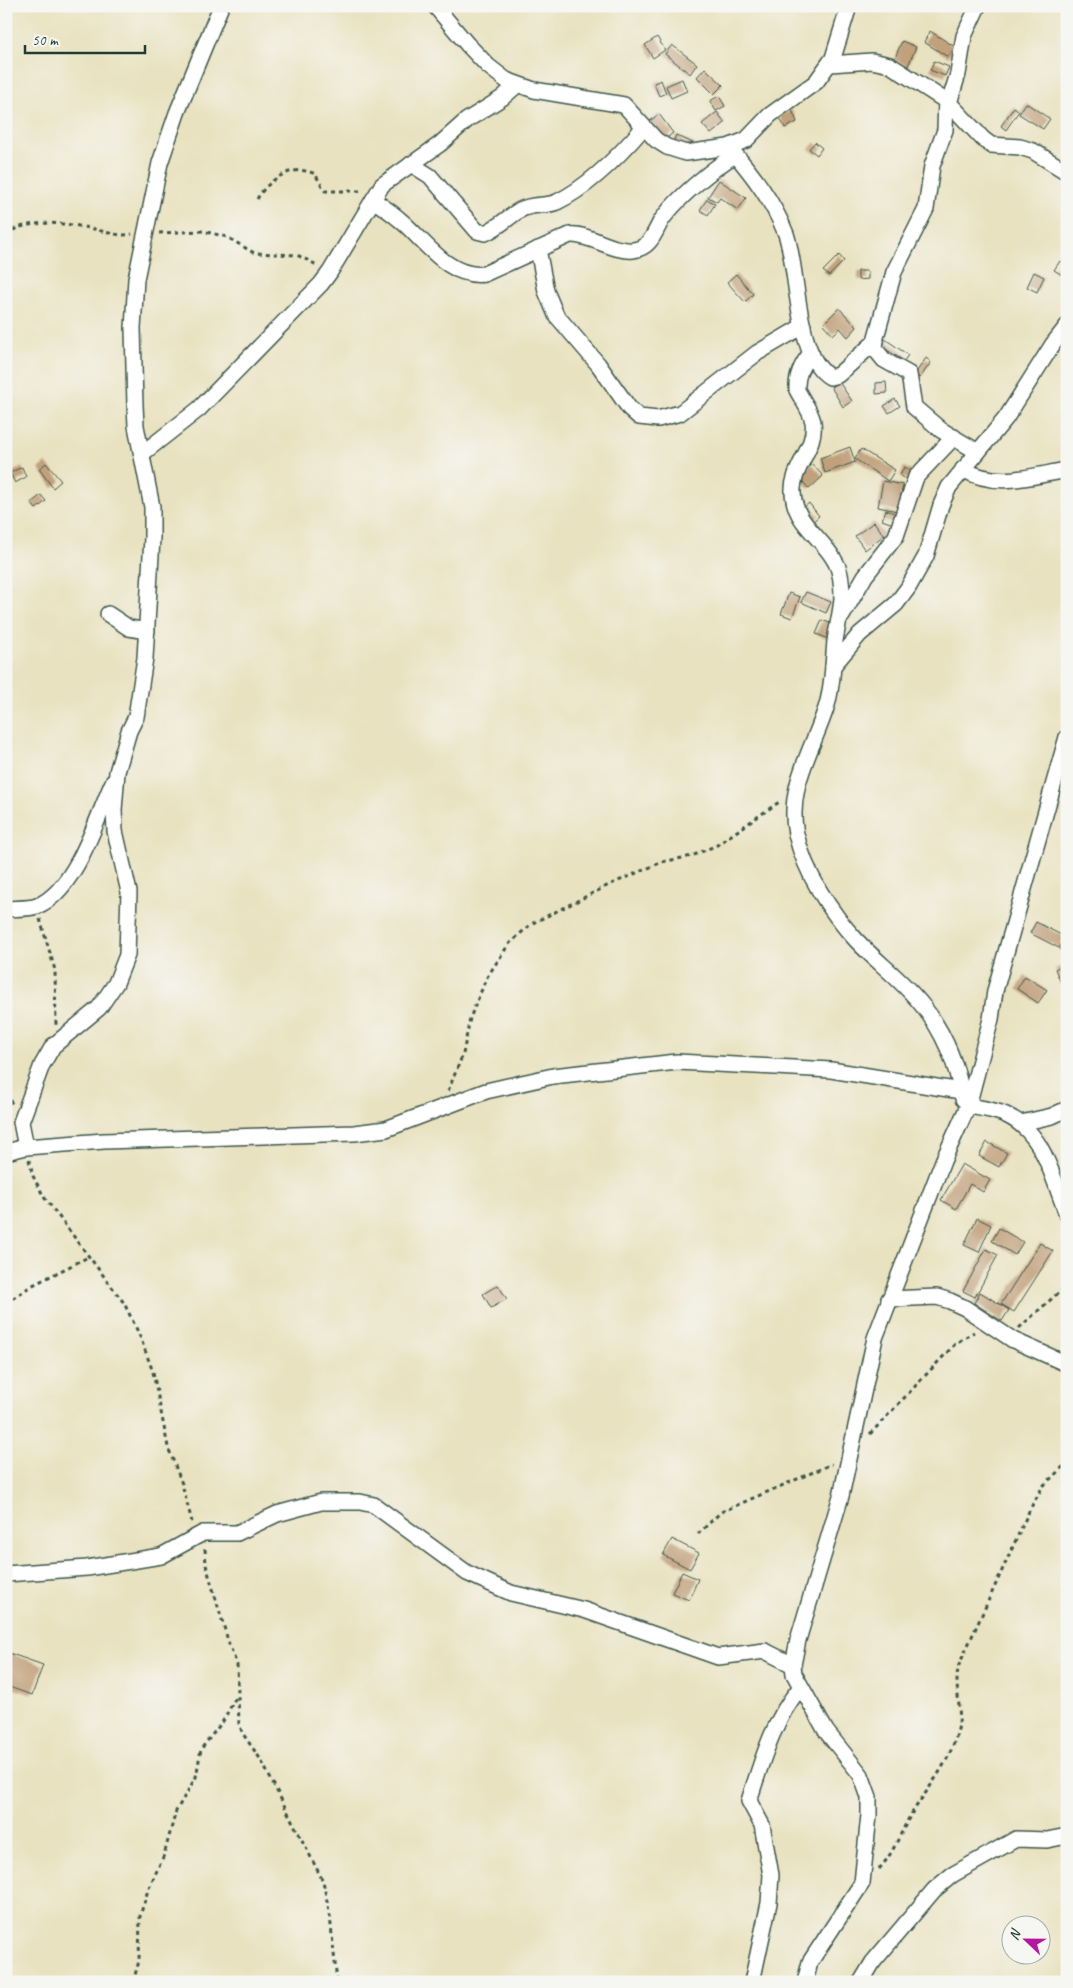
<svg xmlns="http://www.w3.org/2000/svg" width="1073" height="1988" viewBox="0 0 1073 1988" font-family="Caveat,sans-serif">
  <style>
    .building { fill: #c1a07c }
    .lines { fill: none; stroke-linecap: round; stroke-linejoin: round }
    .street-casing { stroke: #3d5649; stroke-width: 18 }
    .path { stroke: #3d5649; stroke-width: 3; stroke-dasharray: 4 4; stroke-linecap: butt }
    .street { stroke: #fff; stroke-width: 15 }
  </style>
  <rect width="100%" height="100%" fill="#f6f6f2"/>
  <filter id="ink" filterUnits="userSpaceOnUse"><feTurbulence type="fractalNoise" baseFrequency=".02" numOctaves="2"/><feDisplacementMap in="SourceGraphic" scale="10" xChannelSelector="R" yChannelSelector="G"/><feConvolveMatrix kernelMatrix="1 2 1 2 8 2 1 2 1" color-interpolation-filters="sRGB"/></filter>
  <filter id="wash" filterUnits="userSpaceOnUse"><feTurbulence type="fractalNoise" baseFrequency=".0096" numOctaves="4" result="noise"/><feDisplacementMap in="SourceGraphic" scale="20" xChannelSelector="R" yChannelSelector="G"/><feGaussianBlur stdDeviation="1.12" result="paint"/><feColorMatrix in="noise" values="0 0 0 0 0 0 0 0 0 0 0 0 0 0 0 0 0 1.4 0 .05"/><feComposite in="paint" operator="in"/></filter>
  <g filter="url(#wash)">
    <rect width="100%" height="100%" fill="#e9e2c0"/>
    <g id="blocks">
      <!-- building -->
      <g class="building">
        <path d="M930,31L955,47L948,57L924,42Z"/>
        <path d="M657,37L665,50L653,58L645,45Z"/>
        <path d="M902,41L916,47L908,66L894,60Z"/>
        <path d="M672,45L697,64L690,74L665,54Z"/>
        <path d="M934,61L949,67L945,76L930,70Z"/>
        <path d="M705,68L723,85L714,94L697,77Z"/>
        <path d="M682,79L687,91L671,98L666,86Z"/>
        <path d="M661,80L666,93L659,96L654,83Z"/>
        <path d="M719,96L725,106L716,111L710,101Z"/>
        <path d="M1026,103L1050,119L1043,129L1019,114Z"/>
        <path d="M1014,107L1019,111L1006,130L1001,126Z"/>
        <path d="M792,110L797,122L785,128L779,116Z"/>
        <path d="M717,112L725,123L711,134L702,124Z"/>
        <path d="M659,114L673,133L664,140L650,121Z"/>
        <path d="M676,135L695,144L691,154L672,145Z"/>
        <path d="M815,142L822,148L817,155L809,149Z"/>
        <path d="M719,180L746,198L738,210L720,198L717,202L708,197Z"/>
        <path d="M707,199L715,204L708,215L700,210Z"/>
        <path d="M839,255L844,261L829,276L823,271Z"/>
        <path d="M1060,261L1067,265V278L1054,270Z"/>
        <path d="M858,271H868V279L858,280Z"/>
        <path d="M1034,272L1044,277L1037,292L1027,287Z"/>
        <path d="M736,274L753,294L745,302L727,282Z"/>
        <path d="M839,308L857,327L848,337L840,328L833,335L823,324Z"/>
        <path d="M885,339L908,355L904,361L881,346Z"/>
        <path d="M926,358L931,362L920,378L915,374Z"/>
        <path d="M839,382L852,401L843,407L831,387Z"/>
        <path d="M886,382L887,393L876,394V383Z"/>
        <path d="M895,399L900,406L889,413L884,406Z"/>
        <path d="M850,447L855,462L825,473L820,458Z"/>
        <path d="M861,449L895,470L888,481L855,459Z"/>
        <path d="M46,463L61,481L53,488L39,469Z"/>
        <path d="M812,464L823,476L809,489L798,476Z"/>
        <path d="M22,467L26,477L15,483L10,473Z"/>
        <path d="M904,467L914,472L910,481L900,476Z"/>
        <path d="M883,481L903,485L897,511L878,507Z"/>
        <path d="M41,495L46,501L36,509L31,503Z"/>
        <path d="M809,503L819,516L811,523L801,510Z"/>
        <path d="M886,510L897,514L893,524L882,520Z"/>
        <path d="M874,522L884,535L865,550L855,536Z"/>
        <path d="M806,592L831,602L826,613L801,602Z"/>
        <path d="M789,593L800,597L792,618L781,614Z"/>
        <path d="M822,620L835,625L829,639L816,634Z"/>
        <path d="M1036,922L1065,937L1059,948L1030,933Z"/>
        <path d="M1067,945V980L1061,983L1055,969L1067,963L1060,948Z"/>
        <path d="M1025,976L1047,990L1038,1003L1017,989Z"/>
        <path d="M987,1142L1007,1153L999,1167L979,1156Z"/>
        <path d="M962,1164L990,1180L983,1192L970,1184L956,1209L941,1200Z"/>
        <path d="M977,1218L991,1225L979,1252L964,1245Z"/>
        <path d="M999,1228L1023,1242L1015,1255L992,1241Z"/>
        <path d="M1040,1243L1053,1251L1014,1312L1001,1304Z"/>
        <path d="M986,1249L998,1255L975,1297L963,1291Z"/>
        <path d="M498,1285L507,1299L491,1308L483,1294Z"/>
        <path d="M980,1292L1009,1310L1002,1321L974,1303Z"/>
        <path d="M672,1539L699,1553L690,1569L663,1555Z"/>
        <path d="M682,1572L698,1579L689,1600L672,1593Z"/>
        <path d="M6,1652L43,1665L32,1695L6,1686Z"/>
      </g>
    </g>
  </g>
  <g filter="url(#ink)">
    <use href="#blocks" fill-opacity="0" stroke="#3d5649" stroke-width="1"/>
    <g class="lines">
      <!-- street casing -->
      <g class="street-casing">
        <g id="street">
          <path d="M435,6L467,44L488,66L506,80L534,90L624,105L656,140L667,147L686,153L728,147L746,140L770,115L816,82L833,58L849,6"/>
          <path d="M830,64L872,61L890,65L949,103L983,139L991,145L1020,147L1033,151L1067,172"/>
          <path d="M946,100L945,130L932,166L926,209L894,272L876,337L875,349L884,360L909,374L914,407L941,430L978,452"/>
          <path d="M949,103L958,74L964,36L978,6"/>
          <path d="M730,148C753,175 773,201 786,234C799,271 795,357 830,377L838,375L876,341"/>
          <path d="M411,164L430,176L477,231L485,233C499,227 508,217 520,210C532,203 546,207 557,202C590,186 620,155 644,127"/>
          <path d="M373,200C382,206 391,212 399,219C424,239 448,279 484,274L570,235C589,233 611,252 633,250C650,248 654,234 661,221C675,200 713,168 735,155"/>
          <path d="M538,249L546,291L556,315L598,364L629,408L639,417L658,419L680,413L757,353L803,326"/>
          <path d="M811,353C802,364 796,375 797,390C802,400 811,411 813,422C817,447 791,468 793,493C795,525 823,537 836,563C841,572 842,587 842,598C841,612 837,627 835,641C833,662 833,684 827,705C814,748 786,787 796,834C805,873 830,912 857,941C878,963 903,981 922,1005C944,1032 957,1065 963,1099"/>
          <path d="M143,453L199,409L321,284L330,272L382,185L440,144L467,120L502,98L517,85"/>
          <path d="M963,469C996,489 1031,476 1067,470"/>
          <path d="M108,614L129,628L147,631"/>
          <path d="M842,616L865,576L896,536L916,477L954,437"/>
          <path d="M833,666L860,634L896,604L908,588L926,556L941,505L949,487L1006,418L1053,344L1067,326"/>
          <path d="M6,909C15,908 29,909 37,906C76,891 97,817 113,782"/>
          <path d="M1021,1123L1052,1116L1067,1109"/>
          <path d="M26,1147L21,1122L42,1065L53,1046L99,1008L116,983L127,955L129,892L115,831L114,810L117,772L129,731L136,717L145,658L152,538V507L136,426L135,405L133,328L136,279L160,163L177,113L221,6"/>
          <path d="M6,1152L26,1147L104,1141L354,1133L386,1129L486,1091L553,1076L677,1062L831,1070L961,1091L968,1106C980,1108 995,1110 1006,1115C1045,1133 1052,1178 1067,1214"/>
          <path d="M889,1299L937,1297L950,1301L965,1308L1013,1340L1067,1364"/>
          <path d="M6,1574L87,1568L161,1556L203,1533H237L277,1514L321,1502H360L374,1505L467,1573L511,1593L584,1610L718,1657L765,1651L793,1665"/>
          <path d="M752,1982L769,1903L771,1875L762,1825L749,1801C762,1761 773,1720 800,1688"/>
          <path d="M805,1982L810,1962L862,1883L869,1815V1797L861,1775L826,1731L794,1674L793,1665L798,1640L841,1496L875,1338L943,1161L968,1106L991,1019L995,991L1067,737"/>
          <path d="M861,1982L873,1962L934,1890L952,1875L1016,1839L1047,1840L1067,1836"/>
        </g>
      </g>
      <!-- path -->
      <g class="path">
        <path d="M257,199C268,180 292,163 315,174L325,191H362"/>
        <path d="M159,233L203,231L227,237L254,253L297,255L317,265"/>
        <path d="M6,234C30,218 67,223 94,229C106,232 120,237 132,234"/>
        <path d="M40,919L55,970L56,1026"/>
        <path d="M448,1091L463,1054L470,1018L487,977L509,944L531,924L609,885L662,862L692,856L717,845L779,802"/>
        <path d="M6,1093L12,1104"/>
        <path d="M29,1160L33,1176L44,1197L124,1303L139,1334L153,1372L168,1447L182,1484L192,1522"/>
        <path d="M6,1303L31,1286L88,1257"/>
        <path d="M1019,1328L1067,1285"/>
        <path d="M870,1434L956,1343L974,1332"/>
        <path d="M698,1534L721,1512L832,1464"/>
        <path d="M205,1549L206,1565L229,1644L237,1665L239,1724L243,1734L261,1760L323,1881L330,1916L337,1982"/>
        <path d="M879,1869C893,1854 900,1834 910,1816C927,1789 951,1762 958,1729C963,1708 953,1686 959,1665L1030,1509L1043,1486L1067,1463"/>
        <path d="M133,1982L139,1961L140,1916L148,1890L164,1855L176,1811L196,1777L201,1749L223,1721L237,1695"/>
      </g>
      <!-- street -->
      <use href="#street" class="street"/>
    </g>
  </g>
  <!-- margin -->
  <rect width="1073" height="1988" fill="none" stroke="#f6f6f2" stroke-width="25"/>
  <!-- north arrow -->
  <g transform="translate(1026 1940) rotate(292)"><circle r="24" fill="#f6f6f2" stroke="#a0aca6"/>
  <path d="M0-4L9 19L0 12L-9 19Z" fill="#b5179e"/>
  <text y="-8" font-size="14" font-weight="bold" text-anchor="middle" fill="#1f3d34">N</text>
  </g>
  <!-- scale -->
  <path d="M25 45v8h120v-8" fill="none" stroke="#1f3d34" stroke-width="2.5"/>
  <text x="32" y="45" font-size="15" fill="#1f3d34" stroke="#f6f6f2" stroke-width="4" paint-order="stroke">50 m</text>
</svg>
